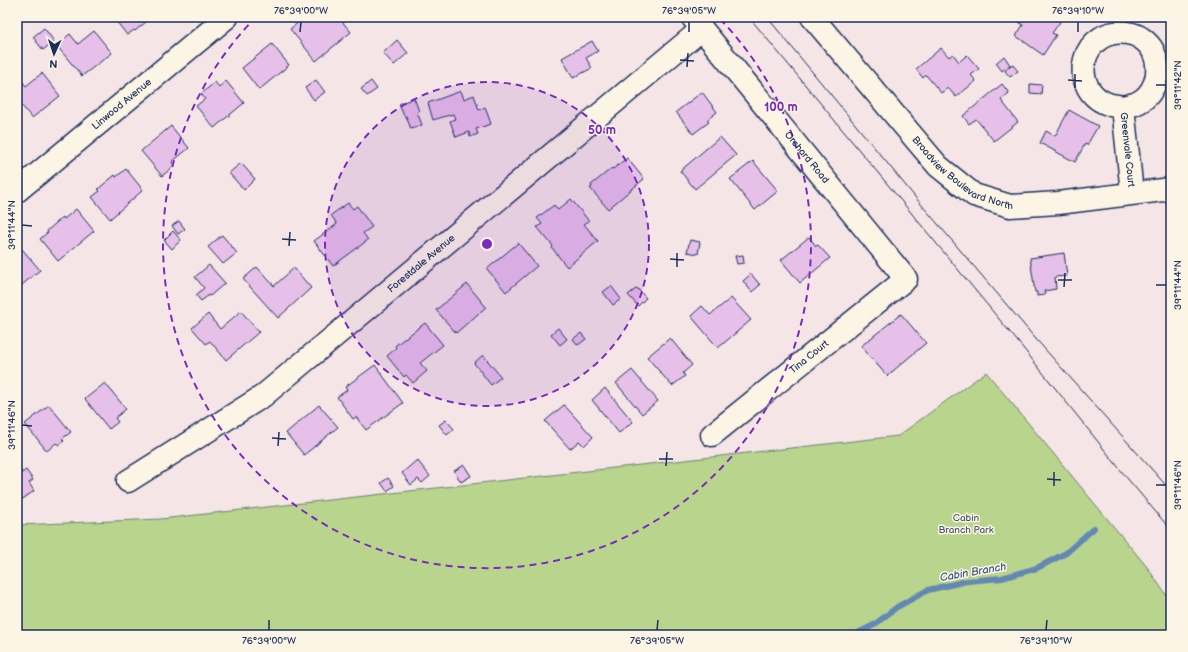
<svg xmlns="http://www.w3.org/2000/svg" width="1188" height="652" viewBox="0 0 1188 652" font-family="'Balsamiq Sans',sans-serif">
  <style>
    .green { fill: #b9d48c; stroke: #6a8275 }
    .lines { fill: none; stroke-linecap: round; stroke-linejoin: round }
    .stream { stroke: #6288b4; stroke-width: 6 }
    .building { fill: #e6c0e9; stroke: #1b2f5e }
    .minor-casing { stroke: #1b2f5e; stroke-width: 25 }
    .minor { stroke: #fcf5e5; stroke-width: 22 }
    .tram { stroke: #1b2f5e; stroke-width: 1 }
    .ticks { fill: none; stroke: #1b2f5e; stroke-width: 1.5 }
    .ring { fill: none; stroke: #7b2cbf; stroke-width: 2; stroke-dasharray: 7 5 }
    .labels { text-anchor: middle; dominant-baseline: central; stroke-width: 3; stroke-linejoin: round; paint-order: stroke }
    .street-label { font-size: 10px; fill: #1b2f5e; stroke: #fcf5e5 }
    .park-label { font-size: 10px; fill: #42586a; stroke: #fcf5e5 }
    .water-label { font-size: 11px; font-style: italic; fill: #385482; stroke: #fcf5e5 }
    .centre { fill: #7b2cbf; stroke: #fcf5e5; stroke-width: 2 }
    .ring-label { font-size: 12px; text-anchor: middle; font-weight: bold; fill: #7b2cbf; stroke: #fcf5e5; stroke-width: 3; stroke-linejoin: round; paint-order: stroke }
    .neatline { fill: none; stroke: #1b2f5e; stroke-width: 1.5 }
    .ticks-label { font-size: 10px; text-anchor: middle; fill: #1b2f5e }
  </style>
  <rect width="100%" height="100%" fill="#f5e5e6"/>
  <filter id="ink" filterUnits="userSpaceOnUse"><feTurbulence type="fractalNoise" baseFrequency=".025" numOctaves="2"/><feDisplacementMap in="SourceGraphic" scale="8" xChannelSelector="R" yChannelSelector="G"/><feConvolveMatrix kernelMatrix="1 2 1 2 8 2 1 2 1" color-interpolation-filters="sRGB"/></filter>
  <g filter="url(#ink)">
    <!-- green -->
    <path class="green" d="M986,372L1147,567L1171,602V635H17V525L161,519L898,436Z"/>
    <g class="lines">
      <!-- stream -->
      <path class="stream" d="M854,635L874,625L897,607L928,590L967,581L1002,578L1037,568L1066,553L1094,528"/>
    </g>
    <!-- building -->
    <g class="building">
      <path d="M113,17H152L135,31L134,30L127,35Z"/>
      <path d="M305,17H338L351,32L316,61L290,29Z"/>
      <path d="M1022,17H1052L1060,22L1052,33L1056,35L1043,55L1016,36L1023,25L1019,22Z"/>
      <path d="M44,28L54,41L43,50L33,37Z"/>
      <path d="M94,31L112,53L82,76L56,45L70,34L78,44Z"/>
      <path d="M397,40L408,53L394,65L383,53Z"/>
      <path d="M592,41L598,51L586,58L592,68L573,78L562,58Z"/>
      <path d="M272,44L289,65L259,90L242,68Z"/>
      <path d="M941,48L949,57L953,54L959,62L967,55L979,69L971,75L976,81L956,97L948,88L941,93L926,75L923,78L916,69Z"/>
      <path d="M1004,56L1010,65L1002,71L996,63Z"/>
      <path d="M1012,64L1018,71L1010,77L1005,71Z"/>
      <path d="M42,73L60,96L32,118L17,100V84L22,81L26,86Z"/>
      <path d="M316,80L325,92L314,100L305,88Z"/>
      <path d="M226,81L244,103L214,128L196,106L205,99L201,94L215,82L219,87Z"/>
      <path d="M371,81L377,89L367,96L361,89Z"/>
      <path d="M1002,84L1009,93L1001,100L1018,122L994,141L976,119L969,124L963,116Z"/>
      <path d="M1030,84L1042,85L1041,94L1030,93Z"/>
      <path d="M461,91L464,99L474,95L479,110L485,107L491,124L476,129L478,134L470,137L469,132L456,137L450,121L455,119L453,114L433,120L428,103Z"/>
      <path d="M702,92L717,112L707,120L709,122L693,134L676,112Z"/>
      <path d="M414,98L419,111L417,112L422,125L411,129L406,116H404L399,104Z"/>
      <path d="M1069,110L1098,126L1087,145L1085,144L1075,162L1040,143L1046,131L1055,136Z"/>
      <path d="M171,126L189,148L172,162L174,166L162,176L141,151Z"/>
      <path d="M720,137L736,155L695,189L680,171Z"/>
      <path d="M627,158L644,179L608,209L590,188L592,187L591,185L612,168L613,169Z"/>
      <path d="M753,161L778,191L755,210L730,179Z"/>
      <path d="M241,163L255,179L244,190L229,173Z"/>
      <path d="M126,169L143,190L110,219L92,197L100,191L98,189L115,175L116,177Z"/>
      <path d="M571,199L589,221L584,224L598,241L567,267L552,248L553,246L537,227L542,224L537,218L554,205L558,210Z"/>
      <path d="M348,203L353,209L357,206L372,227L363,233L368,240L333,266L314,241L337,224L331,215Z"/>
      <path d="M76,209L94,231L58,261L40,239L48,232L47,230L49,229L63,217L64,219Z"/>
      <path d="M179,221L185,229L178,234L172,226Z"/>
      <path d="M173,231L181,240L172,249L164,240Z"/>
      <path d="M222,235L237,253L223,264L208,247Z"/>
      <path d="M809,237L816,246L818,245L830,258L800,283L781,260Z"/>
      <path d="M690,240L700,242L698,254L687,252Z"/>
      <path d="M518,243L537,266L506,292L487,269Z"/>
      <path d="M22,249L40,270L17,289V253Z"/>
      <path d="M1064,253L1067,276L1055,277L1056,289L1044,291L1045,295L1037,296V292H1035L1030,258Z"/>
      <path d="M743,255L744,263L737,264L735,256Z"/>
      <path d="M209,265L225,283L210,296L209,295L201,301L196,295L204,288L195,277Z"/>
      <path d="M257,267L274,286L294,268L311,288L278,318L243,279Z"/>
      <path d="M751,274L760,285L752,292L743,281Z"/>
      <path d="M467,284L486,307L456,333L436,310Z"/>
      <path d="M611,286L621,299L613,305L603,292Z"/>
      <path d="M637,288L646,298L638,306L628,295Z"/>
      <path d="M731,298L751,320L718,348L691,316L702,306L710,315Z"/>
      <path d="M241,311L259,332L226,360L210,341L206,344L192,328L208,314L220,329Z"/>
      <path d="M901,314L926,343L887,376L861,346Z"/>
      <path d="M425,323L443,345L420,363L427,371L413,383L406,375L404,377L387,356L396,348L395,346L396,345Z"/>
      <path d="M558,328L567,339L560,345L551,334Z"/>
      <path d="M581,333L586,339L578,345L573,339Z"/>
      <path d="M670,338L692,365L683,373L685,376L672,386L647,357Z"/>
      <path d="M483,355L501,377L491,385L474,363Z"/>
      <path d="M375,365L403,403L366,430L356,417L353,419L337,397L347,390L345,387Z"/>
      <path d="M632,370L658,401L642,414L616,383Z"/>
      <path d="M105,383L126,409L115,418L118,422L109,429L85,399Z"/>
      <path d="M605,388L633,422L619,433L592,400Z"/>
      <path d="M49,405L71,432L62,439L64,441L59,445L56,443L47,451L25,424Z"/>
      <path d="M319,405L338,427L304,455L286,433Z"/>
      <path d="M564,405L593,437L584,446L579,441L570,449L545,421Z"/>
      <path d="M446,420L454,429L447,435L439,425Z"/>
      <path d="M417,460L430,476L422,483L418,479L411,485L402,473Z"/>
      <path d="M464,465L471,476L461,482L454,471Z"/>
      <path d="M21,470L22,473L26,470L33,480L29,483L34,491L17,503V473Z"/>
      <path d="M388,478L394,486L387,491L381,483Z"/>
    </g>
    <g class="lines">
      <!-- minor casing -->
      <g class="minor-casing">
        <g id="minor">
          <path id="s1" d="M812,17L938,166L974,195L1010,206L1058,203L1171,189"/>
          <path id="s2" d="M693,18L906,279L712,435"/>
          <path id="s3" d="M1123,107C1119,106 1115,106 1111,105C1065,92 1080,22 1132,34C1141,36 1151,45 1154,53C1162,72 1155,96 1135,104C1131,105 1127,106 1123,107L1132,193"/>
          <path id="s4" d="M17,191L227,17"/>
          <path id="s5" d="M128,481L263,396L702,29"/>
        </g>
      </g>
      <!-- minor -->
      <use href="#minor" class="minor"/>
      <!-- tram -->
      <g class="tram">
        <path d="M749,17L1023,348L1127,478L1171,530"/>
        <path d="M767,17L920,203L1035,338L1171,491"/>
      </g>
    </g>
  </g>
  <!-- ticks -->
  <path class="ticks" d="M300,32L301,22M689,32V22M1078,32V22M680,60L694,61M687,67L688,53M1068,80L1082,81M1156,85H1166M1075,88V74M22,225L32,226M282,239L296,240M289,246L290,232M670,259L684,260M677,267V253M1058,280H1072M1156,285H1166M1064,287L1065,273M22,425L32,426M272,438L286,439M278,446L279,432M659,459H673M666,466L667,452M1047,479L1061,480M1156,485H1166M1054,486V472M269,630V620M657,630L658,620M1046,630L1047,620"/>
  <!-- distance rings -->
  <circle cx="487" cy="244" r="162" fill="#7b2cbf" fill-opacity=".12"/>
  <g class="ring">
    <circle cx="487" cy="244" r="162"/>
    <path d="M720 19A324 324 0 1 1 254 19"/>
  </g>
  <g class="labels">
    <!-- street labels -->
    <g class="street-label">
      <text stroke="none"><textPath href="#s4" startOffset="136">Linwood Avenue</textPath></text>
      <text stroke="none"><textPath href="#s3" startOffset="276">Greenvale Court</textPath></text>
      <text stroke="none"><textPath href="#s2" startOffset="180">Orchard Road</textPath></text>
      <text stroke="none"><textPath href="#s1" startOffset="220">Broadview Boulevard North</textPath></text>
      <text stroke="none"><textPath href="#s5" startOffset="366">Forestdale Avenue</textPath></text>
      <text transform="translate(809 357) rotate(-39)">Tina Court</text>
    </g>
    <!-- park labels -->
    <g class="park-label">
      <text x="966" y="518">Cabin<tspan x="966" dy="12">Branch Park</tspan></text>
    </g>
    <!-- water labels -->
    <g class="water-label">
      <text transform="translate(973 572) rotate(-10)">Cabin Branch</text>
    </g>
  </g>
  <circle cx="487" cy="244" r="6" class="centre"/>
  <g class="ring-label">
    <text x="781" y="111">100 m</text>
    <text x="602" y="134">50 m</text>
  </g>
  <!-- margin -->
  <rect width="1188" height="652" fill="none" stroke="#fcf5e5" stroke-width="44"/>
  <!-- north arrow -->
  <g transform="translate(54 54) rotate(183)" stroke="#fcf5e5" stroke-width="3" paint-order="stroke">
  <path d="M0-3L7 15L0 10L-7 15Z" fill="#1b2f5e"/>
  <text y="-6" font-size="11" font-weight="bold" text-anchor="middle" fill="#1b2f5e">N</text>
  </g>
  <rect x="22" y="22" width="1144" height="608" class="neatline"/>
  <g class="ticks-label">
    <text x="301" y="14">76°39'00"W</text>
    <text x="689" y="14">76°39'05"W</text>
    <text x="1078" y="14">76°39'10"W</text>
    <text transform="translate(1177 85) rotate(-90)" y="4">39°11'42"N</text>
    <text transform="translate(11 225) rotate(-90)" y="4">39°11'44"N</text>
    <text transform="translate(1177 285) rotate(-90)" y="4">39°11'44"N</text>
    <text transform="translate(11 425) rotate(-90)" y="4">39°11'46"N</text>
    <text transform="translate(1177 485) rotate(-90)" y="4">39°11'46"N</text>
    <text x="269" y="644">76°39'00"W</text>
    <text x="657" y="644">76°39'05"W</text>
    <text x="1046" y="644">76°39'10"W</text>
  </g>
</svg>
